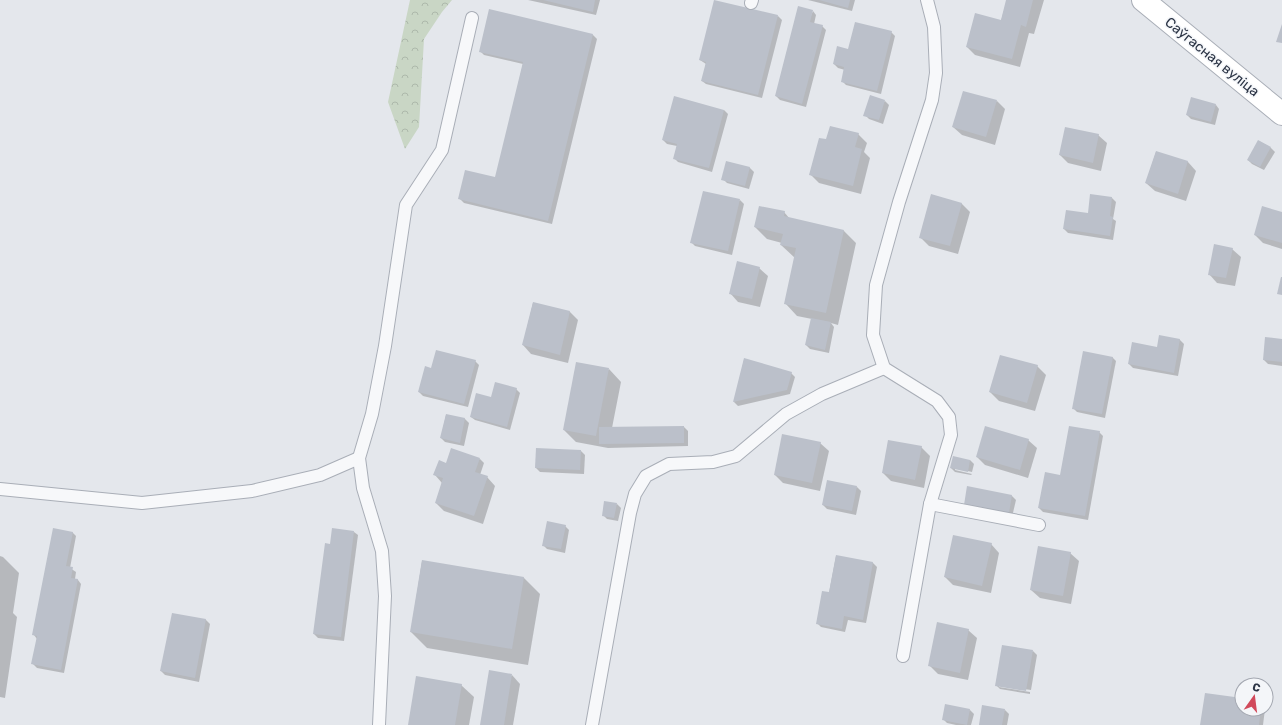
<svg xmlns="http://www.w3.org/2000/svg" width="1282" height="725" viewBox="0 0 1282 725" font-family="Rubik,sans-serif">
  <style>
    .forest { fill: url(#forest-crowns) }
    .shadow { fill: #0003 }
    .building { fill: #bbc0ca }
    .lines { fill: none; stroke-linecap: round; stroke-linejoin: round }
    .lane-casing { stroke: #a9aeb7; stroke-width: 14 }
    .secondary-casing { stroke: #a9aeb7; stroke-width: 24 }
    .lane { stroke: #f7f8fa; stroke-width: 12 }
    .secondary { stroke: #fff; stroke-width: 22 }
    .labels { text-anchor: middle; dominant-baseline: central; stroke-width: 3; stroke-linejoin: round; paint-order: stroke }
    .street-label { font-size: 14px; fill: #2b3445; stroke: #f4f6f9 }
  </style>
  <defs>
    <pattern id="forest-crowns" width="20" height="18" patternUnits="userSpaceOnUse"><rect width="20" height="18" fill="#c9d6c5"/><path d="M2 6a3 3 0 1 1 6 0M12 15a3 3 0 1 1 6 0" fill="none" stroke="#adb8ab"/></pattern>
  </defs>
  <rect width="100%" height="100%" fill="#e4e7ec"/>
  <!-- forest -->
  <path class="forest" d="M410,0H452L442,12L424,39L419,127L405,149L388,102Z"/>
  <!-- shadow -->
  <g class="shadow">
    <path d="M528,0H600L596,15Z"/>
    <path d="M808,0H855L852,11Z"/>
    <path d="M1007,0H1044L1034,34L1029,33L1020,67L975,55L967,47L1001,21Z"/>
    <path d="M813,11L816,15L814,24L822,26L826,30L806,107L780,100L776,96Z"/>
    <path d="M778,16L782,20L762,98L706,84L702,81L706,64L700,60Z"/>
    <path d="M891,32L895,36L881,94L846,85L842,81L845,70L838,68L834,64L849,51Z"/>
    <path d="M593,35L597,39L552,224L464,203L460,199L496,178L523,64L484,55L480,51Z"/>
    <path d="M885,101L889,105L883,124L869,119L865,115Z"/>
    <path d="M997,101L1005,109L995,145L962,135L953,127Z"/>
    <path d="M1216,105L1219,109L1215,125L1191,119L1187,115Z"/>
    <path d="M724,110L728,114L712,172L678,162L674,158L677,146L667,144L663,140Z"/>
    <path d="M858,134L867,143L864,152L870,158L861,194L819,183L811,175L827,141Z"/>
    <path d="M1098,135L1107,143L1101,171L1068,163L1060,155Z"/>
    <path d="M1259,141L1271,148L1275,152L1264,170L1252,164L1248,160Z"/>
    <path d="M1156,152L1188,162L1196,171L1186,201L1155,191L1146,183Z"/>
    <path d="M727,162L750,168L754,172L749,189L727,183L723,179Z"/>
    <path d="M932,195L962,204L970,212L958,254L929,246L920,237Z"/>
    <path d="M1112,198L1116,202L1113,219L1116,221L1113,240L1068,233L1064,229Z"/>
    <path d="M740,200L744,204L732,255L695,246L691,242Z"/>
    <path d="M784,212L790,219L844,231L856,243L838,325L831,323L834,327L829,353L810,349L806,345L812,319L797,316L785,303L795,258L781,245L782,243L767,239L755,227Z"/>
    <path d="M1282,213V249L1263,243L1255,235Z"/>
    <path d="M1232,249L1241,257L1235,286L1217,283L1209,274Z"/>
    <path d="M759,268L768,276L760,307L738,302L730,293Z"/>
    <path d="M533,303L570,312L578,320L568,363L531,354L523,345Z"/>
    <path d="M1160,336L1180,340L1184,344L1178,376L1133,368L1129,364L1158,348Z"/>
    <path d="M1266,338L1282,340V366L1268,364L1264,360Z"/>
    <path d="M1112,357L1116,361L1105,418L1077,412L1073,408Z"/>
    <path d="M744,360L791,373L795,377L790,394L738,406L734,402Z"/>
    <path d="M475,361L479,365L468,407L423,396L419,392Z"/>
    <path d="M1037,366L1046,375L1035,411L999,401L990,392Z"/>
    <path d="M609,369L621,382L612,428L684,427L688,431V446L608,448L576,442L564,430Z"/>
    <path d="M516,389L520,393L510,430L475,420L471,417L492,398Z"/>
    <path d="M446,415L465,419L469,423L464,446L445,442L441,438Z"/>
    <path d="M1099,432L1103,436L1088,520L1043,512L1039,508L1061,476Z"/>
    <path d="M1028,440L1037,448L1028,478L985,465L977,457Z"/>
    <path d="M820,443L829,451L820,491L783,483L775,475Z"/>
    <path d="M921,447L930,456L924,488L891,481L883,473Z"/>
    <path d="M581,451L585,455L584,474L540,472L536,468Z"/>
    <path d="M480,459L484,463L480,475L487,477L495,486L483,524L444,511L436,503L442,483L435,475Z"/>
    <path d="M970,460L974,464L972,472L955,468V470L972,474L971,475L955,472L951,468Z"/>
    <path d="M857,487L861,491L856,515L827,509L823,505Z"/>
    <path d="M1012,496L1016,500L1012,517L965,505Z"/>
    <path d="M617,504L621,508L618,521L607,519L603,515Z"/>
    <path d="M565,526L569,530L565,553L547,549L543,545Z"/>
    <path d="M72,532L76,536L70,568L76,572L75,579L78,580L81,584L64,673L37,668L33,664L37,639L34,635Z"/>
    <path d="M354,532L358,535L344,641L318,638L314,634L331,545Z"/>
    <path d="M991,544L999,553L991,593L953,585L945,577Z"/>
    <path d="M1070,553L1079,561L1071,604L1040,598L1031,590Z"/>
    <path d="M0,556L3,557L19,573L13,613L17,617L5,698L0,697Z"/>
    <path d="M836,556L873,563L877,567L866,623L848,620L845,632L821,627L817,623L829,593Z"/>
    <path d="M422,561L524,578L540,594L528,665L427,648L411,632Z"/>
    <path d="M173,614L206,620L210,624L199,682L165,675L161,671Z"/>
    <path d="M968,630L977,638L968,680L938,674L929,665Z"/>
    <path d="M1033,651L1037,655L1031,690L999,685V687L1030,692V694L1000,689L996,685Z"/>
    <path d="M512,675L520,684L513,725H481Z"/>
    <path d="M461,685L474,697L469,725H409Z"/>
    <path d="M1242,699V709H1265L1263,725H1201Z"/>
    <path d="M970,710L974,714L971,725H956L947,723L943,719Z"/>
    <path d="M1005,710L1009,714L1007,725H980Z"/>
  </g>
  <!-- building -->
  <g class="building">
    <path d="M543,0H595L593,12Z"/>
    <path d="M714,0L778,15L758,95L701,81L706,62L699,60Z"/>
    <path d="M819,0H850L848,8Z"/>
    <path d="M1006,0H1033L1026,27L1021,25L1012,59L966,47L975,13L1001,20Z"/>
    <path d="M798,6L813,10L810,22L823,25L802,104L775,96Z"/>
    <path d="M489,9L593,34L548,221L458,199L465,170L495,177L523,62L479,52Z"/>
    <path d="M855,22L892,31L877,91L841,82L844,67L833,64L837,46L848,49Z"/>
    <path d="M1282,24V43L1276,42Z"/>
    <path d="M963,91L997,100L986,137L952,127Z"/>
    <path d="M870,95L885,100L879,120L863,116Z"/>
    <path d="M674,96L724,110L709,168L673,159L677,144L662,140Z"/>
    <path d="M1191,97L1216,104L1211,122L1186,115Z"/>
    <path d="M830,126L859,133L855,147L862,149L853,186L809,175L819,138L826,139Z"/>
    <path d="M1065,127L1099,134L1093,163L1059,155Z"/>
    <path d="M1258,140L1271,147L1260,167L1247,160Z"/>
    <path d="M1156,151L1188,161L1178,194L1145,183Z"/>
    <path d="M726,161L750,167L745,186L721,180Z"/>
    <path d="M703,191L740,199L728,251L690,243Z"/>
    <path d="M931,194L962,203L950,246L919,238Z"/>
    <path d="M1090,194L1112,197L1110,216L1113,217L1110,236L1063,229L1066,210L1088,213Z"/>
    <path d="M759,206L785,211L784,216L844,230L826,313L784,304L796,248L780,245L783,234L754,227Z"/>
    <path d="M1262,206L1282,212V243L1254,235Z"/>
    <path d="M1214,244L1233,248L1226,278L1208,275Z"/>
    <path d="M737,261L760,267L752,299L729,294Z"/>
    <path d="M1281,277H1282V295L1277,294Z"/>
    <path d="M533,302L570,311L560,355L522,345Z"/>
    <path d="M811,318L831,322L825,350L805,345Z"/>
    <path d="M1159,335L1180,339L1174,373L1128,364L1132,342L1157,347Z"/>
    <path d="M1265,337L1282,339V362L1263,360Z"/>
    <path d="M436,350L476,360L464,404L418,392L425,366L431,368Z"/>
    <path d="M1083,351L1113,357L1102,414L1072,409Z"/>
    <path d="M1000,355L1038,365L1027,403L989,392Z"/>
    <path d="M744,358L792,372L787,390L733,402Z"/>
    <path d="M576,362L609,368L596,436L563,430Z"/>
    <path d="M495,382L517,388L507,427L470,417L476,393L491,397Z"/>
    <path d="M446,414L465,418L460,443L440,438Z"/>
    <path d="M684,426V443L599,444V427Z"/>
    <path d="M985,426L1029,439L1020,470L976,457Z"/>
    <path d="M1069,426L1100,431L1085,516L1038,508L1045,472L1060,475Z"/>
    <path d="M782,434L821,442L812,483L774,475Z"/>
    <path d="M888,440L922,446L915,480L882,473Z"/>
    <path d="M451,448L480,458L475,472L488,476L474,516L435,503L443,478L433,475L439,460L446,463Z"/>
    <path d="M536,448L581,450L580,470L535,468Z"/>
    <path d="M953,456L970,460L968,472L950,468Z"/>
    <path d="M827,480L857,486L852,511L822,505Z"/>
    <path d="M967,486L1012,495L1009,513L964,505Z"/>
    <path d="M604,501L617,503L614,518L602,516Z"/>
    <path d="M547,521L566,525L561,549L542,546Z"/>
    <path d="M53,528L73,532L66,566L73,567L71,578L78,579L61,670L31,664L37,636L32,635Z"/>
    <path d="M332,528L354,531L341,637L313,634L325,543L330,544Z"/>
    <path d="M953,535L992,543L982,586L944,577Z"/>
    <path d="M1038,546L1071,552L1063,596L1030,590Z"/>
    <path d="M836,555L873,562L863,620L844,616L842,629L816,624L822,591L829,592Z"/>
    <path d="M422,560L524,577L512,649L410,632Z"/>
    <path d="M172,613L206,619L195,678L160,671Z"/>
    <path d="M937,622L969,629L960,673L928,666Z"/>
    <path d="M1002,645L1033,650L1026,691L995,686Z"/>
    <path d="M489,670L512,674L504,725H480Z"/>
    <path d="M416,676L462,684L455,725H408Z"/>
    <path d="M1205,693L1242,698V709H1261L1259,725H1200Z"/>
    <path d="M945,704L970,709L967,725L942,720Z"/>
    <path d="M982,705L1005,709L1002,725H979Z"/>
  </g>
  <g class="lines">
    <!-- lane casing -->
    <g class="lane-casing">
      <g id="lane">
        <path d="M751,3L752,0"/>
        <path d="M0,489L142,503L252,491L320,475L359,458"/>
        <path d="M930,504L1039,525"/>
        <path d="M903,656L930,504L951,435L949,417L937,401L884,368L873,335L876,285L899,202L932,100L936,73L934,27L927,0"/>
        <path d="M379,725L385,596L382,551L363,488L359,458L372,414L385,346L406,205L442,150L472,18"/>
        <path d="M592,725L630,513L635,494L646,476L669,464L713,462L736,456L786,414L822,394L884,368"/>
      </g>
    </g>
    <!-- secondary casing -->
    <g class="secondary-casing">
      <path id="secondary" d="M1143,0L1282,114"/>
    </g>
    <!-- lane -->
    <use href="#lane" class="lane"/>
    <!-- secondary -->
    <use href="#secondary" class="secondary"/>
  </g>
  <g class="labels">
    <!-- street labels -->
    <g class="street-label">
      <text transform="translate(1212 57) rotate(39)">Саўгасная вуліца</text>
    </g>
  </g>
  <!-- north arrow -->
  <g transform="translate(1254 697) rotate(14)"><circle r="19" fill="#f4f6f9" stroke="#a4a8b1"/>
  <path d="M0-3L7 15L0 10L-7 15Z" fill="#d1495b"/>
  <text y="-6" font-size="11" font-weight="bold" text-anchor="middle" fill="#2b3445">С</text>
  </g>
</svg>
